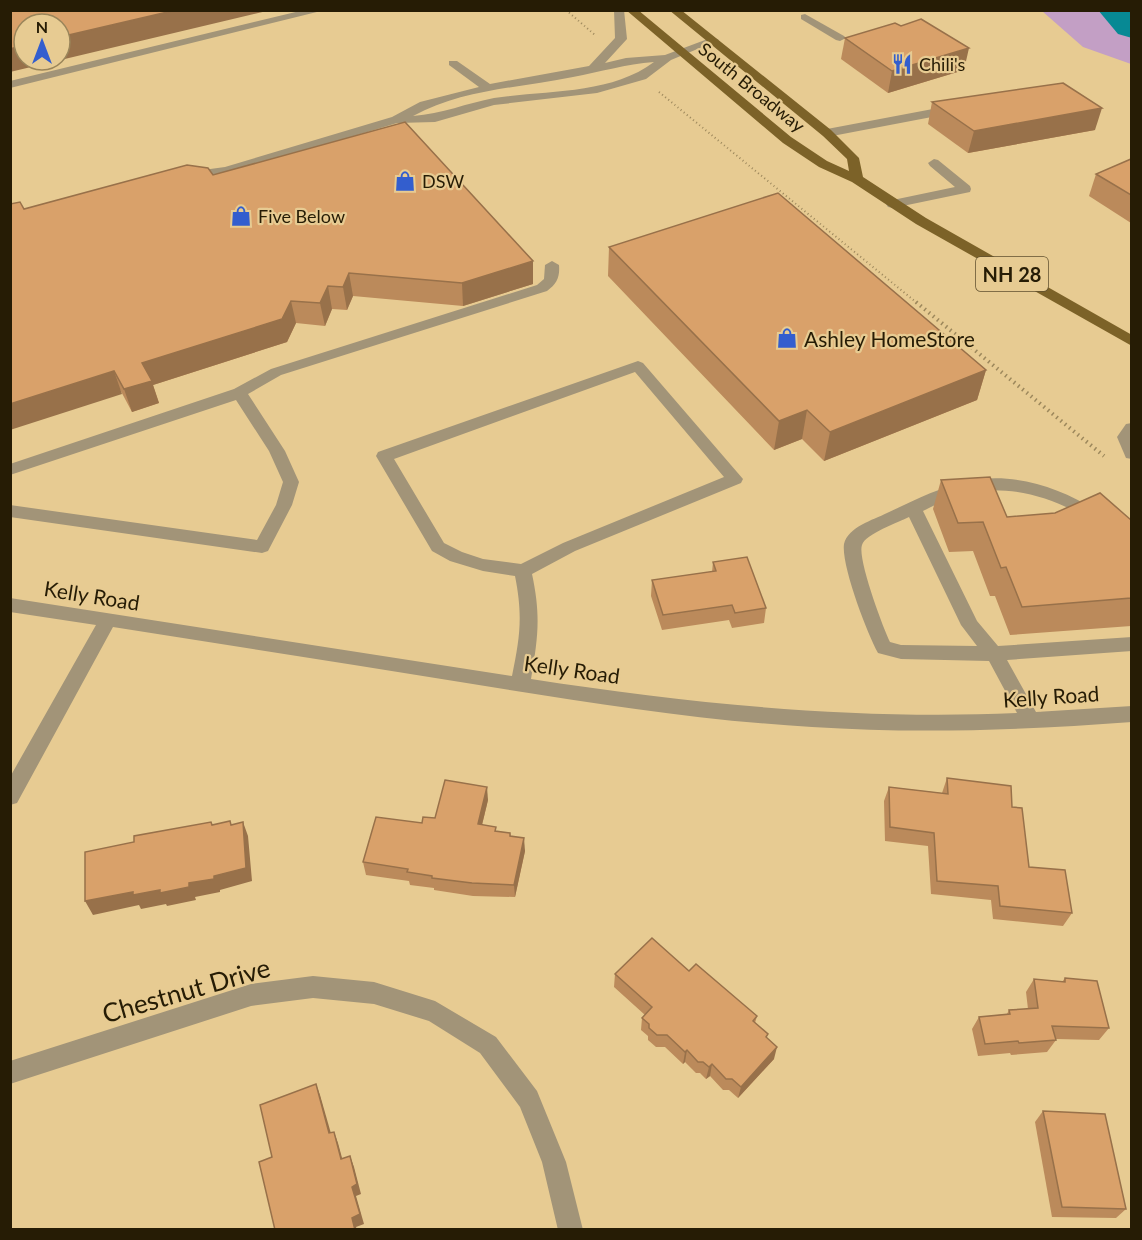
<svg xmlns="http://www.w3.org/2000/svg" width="1142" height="1240" viewBox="0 0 1142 1240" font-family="Lato,sans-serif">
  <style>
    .green { fill: #c39fc5 }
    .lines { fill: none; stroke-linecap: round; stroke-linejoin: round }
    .river { fill: #078994; fill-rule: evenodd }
    .path-far1 { stroke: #9d885c; stroke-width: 2; stroke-dasharray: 1 3; stroke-linecap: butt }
    .path { stroke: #9d885c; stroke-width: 4; stroke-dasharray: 1.5 4; stroke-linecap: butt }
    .minor { fill: #a29478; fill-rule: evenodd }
    .major { fill: #7c6228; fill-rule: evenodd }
    .wall { fill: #bb8a5b }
    .shaded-wall { fill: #98714a }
    .building { fill: #d9a16a; stroke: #98714a; stroke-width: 1.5 }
    .labels { text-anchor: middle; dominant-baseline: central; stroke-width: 4.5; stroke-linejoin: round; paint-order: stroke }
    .far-poi-label { font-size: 18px; fill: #261c05; stroke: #e7cb92; text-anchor: start }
    .far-street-label { font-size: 18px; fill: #261c05; stroke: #e7cb92 }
    .shield { fill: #e7cb92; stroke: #60502f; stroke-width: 1.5 }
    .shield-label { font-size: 20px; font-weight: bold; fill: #261c05 }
    .poi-label { font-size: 21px; fill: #261c05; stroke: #e7cb92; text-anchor: start }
    .street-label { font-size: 21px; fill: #261c05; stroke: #e7cb92 }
    .near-street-label { font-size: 26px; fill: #261c05; stroke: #e7cb92 }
  </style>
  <rect width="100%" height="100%" fill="#e7cb92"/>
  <!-- green -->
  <path class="green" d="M1042,11H1131V64L1083,47Z"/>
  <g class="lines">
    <!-- river -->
    <path class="river" d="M1098,10H1132V38L1118,34Z"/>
    <!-- path-far1 -->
    <g class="path-far1">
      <path d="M566,10L595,35"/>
      <path d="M659,92L917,303"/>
    </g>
    <!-- path -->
    <path class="path" d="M916,302L1104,456"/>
    <!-- minor -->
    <g class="minor">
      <path d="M304,10H325L10,88V81Z"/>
      <path d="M614,10H624L627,39L605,63L626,58L665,55L713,37L719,40L671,60L646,79L597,93L494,105L435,122L397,123L226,175L188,180L182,176L188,172L225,167L392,117L420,102L479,87L449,65V61H457L490,84L589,66L615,38ZM654,62C610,95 546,90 494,98C467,103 442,114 413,116C463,89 519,88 573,77C600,72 626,64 654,62Z"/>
      <path d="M805,14L844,36L846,38L840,41L836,40L801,19V15Z"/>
      <path d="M954,105L958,106V112L827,137L821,133L827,129Z"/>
      <path d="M934,159L938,160L970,186L971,189L970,192L893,208L888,207L886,204L888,201L955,187L930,166L928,163Z"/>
      <path d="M552,261L559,265C560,277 557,284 547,291L281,375L248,394L285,451L299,482L292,505L268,551L262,553L10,517V505L257,540L276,505L283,482L269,451L236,400L10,475V464L234,389L271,369L537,285L544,279L545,265Z"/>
      <path d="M638,361L643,363L743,479L741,483L575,551L532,574C541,616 538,637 531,679C692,704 853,720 1017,713L989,661L901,659L878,653C867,633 841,565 844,544C848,527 873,520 887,513C913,501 940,487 968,481C1029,469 1088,499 1132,537V553L1126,551C1114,541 1103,530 1091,521C1055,497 1008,484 966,493C951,497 937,504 923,511L977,621L998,646L1132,637V651L1007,660L1036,712L1132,706V722C1025,730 919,734 812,727C692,720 573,700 454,681C341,663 227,645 113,627L17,803L10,805V777L96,625L10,612V598L512,676C520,637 523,616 515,576L483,571L450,561L432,551L376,456L378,452ZM635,372L724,477L563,543L521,564L483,559L462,552L444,543L394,459ZM909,517L961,625L977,646L901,645L890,642C883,628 857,558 862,545C865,534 899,522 909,517Z"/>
      <path d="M1132,423V459L1126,458L1117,437L1126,424Z"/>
      <path d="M313,976L374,982L435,1001L496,1037L537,1091L566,1162L583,1230H558L542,1162L520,1107L480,1053L429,1021L374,1004L313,998L251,1006L10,1084V1061L251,984Z"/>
    </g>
    <!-- major -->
    <path class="major" d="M626,10H638L791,137L827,161L849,171L847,159L823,136L669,10H681L831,130L859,158L863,177L926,218L1132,335V346L916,224L852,182L819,167L783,143Z"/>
  </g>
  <!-- wall -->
  <g class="wall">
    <path d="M845,38L964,70L888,93L841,59Z"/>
    <path d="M932,102L1095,130L968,153L928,124Z"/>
    <path d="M1131,159V223L1089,196L1096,174Z"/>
    <path d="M213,175L533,284L463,306L353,296L347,310L332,309L325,326L296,323L287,342L153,385L159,403L132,412L24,209Z"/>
    <path d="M609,247L986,370L977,400L824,461L802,439L774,450L608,276Z"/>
    <path d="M941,480L1007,517L1131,520V626L1010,635L995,596H990L973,551L949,552L933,509Z"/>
    <path d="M713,562L766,608L764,623L732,628L729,620L662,630L651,596L652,580L712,572Z"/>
    <path d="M947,778L1012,807L1029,867L1072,913L1063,926L993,919L991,900L931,894L928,846L885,841L884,801L889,787L942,793Z"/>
    <path d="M488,800L482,825L496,827V831L510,833L511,837L525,851L515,897L473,896L434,890V888L410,885L409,881L366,875L363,862L435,818Z"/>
    <path d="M689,971L757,1016L755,1023L767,1038L774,1059L738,1098L729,1090H723L710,1076L706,1079L700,1073H696L685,1062L683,1064L665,1047H656L648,1040V1036L641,1030L642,1018L645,1015L614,987L615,974Z"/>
    <path d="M1065,978L1109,1028L1099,1040L1056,1039V1040L1047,1052L1011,1055L1010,1053L978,1056L972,1029L979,1017L1007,1014L1009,1010L1028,1009L1026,992L1034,979L1062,982Z"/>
    <path d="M1043,1111L1126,1209L1116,1218L1052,1217L1035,1122Z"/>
  </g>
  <!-- shaded-wall -->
  <g class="shaded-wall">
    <path d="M176,10H271L10,72V49L24,45V60H60V37Z"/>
    <path d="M969,48L964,70L888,93L892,71Z"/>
    <path d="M1102,108L1095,130L968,153L974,131Z"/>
    <path d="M533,261V284L463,306L462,283Z"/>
    <path d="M349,273L353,296L347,310L343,287Z"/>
    <path d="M328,286L332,309L325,326L320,303Z"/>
    <path d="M291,301L296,323L287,342L153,385L159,403L132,412L124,389L142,363Z"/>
    <path d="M986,370L977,400L824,461L830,432Z"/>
    <path d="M114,371L122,394L10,430V404Z"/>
    <path d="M807,410L802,439L774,450L779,421Z"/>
    <path d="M487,787L488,800L479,837L478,824Z"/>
    <path d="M243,822L248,836L252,881L220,890V892L195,897L196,900L167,906L166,904L141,909L139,905L93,915L85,901L133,892L189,883L214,876Z"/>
    <path d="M524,838L525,851L515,897L514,885Z"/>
    <path d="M777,1047L774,1059L738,1098L741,1087Z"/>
    <path d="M687,1050L685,1062L683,1064L685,1052Z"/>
    <path d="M712,1064L710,1076L706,1079L709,1067Z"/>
    <path d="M316,1084L320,1095L334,1144L329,1133Z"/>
    <path d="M334,1132L338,1143L345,1169L341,1159Z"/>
    <path d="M350,1156L354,1167L361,1194L356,1196L364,1224L356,1227L357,1230H355L352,1218V1187Z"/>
  </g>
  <!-- building -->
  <g class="building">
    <path d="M10,10H176L60,37V24H24V45L10,49Z"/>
    <path d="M921,19L969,48L892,71L845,38L895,23L901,26Z"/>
    <path d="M1063,83L1102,108L974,131L932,102Z"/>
    <path d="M405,122L533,261L462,283L349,273L343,287L328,286L320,303L291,301L282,319L142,363L152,381L124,389L114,371L10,404V204L20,202L24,209L187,165L208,168L213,175Z"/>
    <path d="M1131,159V195L1096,174Z"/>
    <path d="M778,193L986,370L830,432L807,410L779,421L609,247Z"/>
    <path d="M990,477L1007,517L1055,513L1100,493L1131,520V598L1022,607L1006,567L1001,568L983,522L958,523L941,480Z"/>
    <path d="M747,557L766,608L735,613L732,605L663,615L652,580L716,571L713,562Z"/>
    <path d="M947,778L1011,786L1012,807L1022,808L1029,867L1065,870L1072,913L1000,906L998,886L937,881L934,833L890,827L889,787L948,794Z"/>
    <path d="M445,780L487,787L478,824L496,827L495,831L510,833V836L524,838L514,885L472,883L432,878V876L407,872L408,869L363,862L376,817L422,823L423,817L435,818Z"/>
    <path d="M230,821L231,825L243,822L246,868L214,876V879L189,883V887L160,893V890L133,895V892L85,901V852L134,842V836L211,822L212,825Z"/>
    <path d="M652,938L689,971L696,964L757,1016L753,1021L768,1034L766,1037L777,1047L741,1087L732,1079H726L712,1064L709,1067L703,1062H698L687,1050L685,1052L667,1035H657L649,1028V1024L642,1018L652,1007L615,974Z"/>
    <path d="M1065,978L1097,981L1109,1028L1052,1026L1056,1040L1019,1043L1018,1041L985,1044L979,1017L1010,1014L1009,1010L1038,1008L1034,979L1065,982Z"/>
    <path d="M316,1084L329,1133L334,1132L341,1159L350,1156L357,1184L352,1187L360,1214L352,1218L355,1230H275L259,1162L272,1157L260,1105Z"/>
    <path d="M1043,1111L1105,1114L1126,1209L1062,1207Z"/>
  </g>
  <!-- icons -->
  <defs>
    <g id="restaurant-bare" transform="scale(1.62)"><path d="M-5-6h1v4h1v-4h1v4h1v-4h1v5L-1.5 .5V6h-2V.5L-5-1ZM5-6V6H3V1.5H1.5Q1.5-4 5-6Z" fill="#335ece" stroke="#e7cb92" stroke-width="2.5" paint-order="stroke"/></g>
    <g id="shop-bare" transform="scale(1.62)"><path d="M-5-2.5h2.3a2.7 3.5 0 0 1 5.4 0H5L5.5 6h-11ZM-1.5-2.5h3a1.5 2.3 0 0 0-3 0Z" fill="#335ece" stroke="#e7cb92" stroke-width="2.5" paint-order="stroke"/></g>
  </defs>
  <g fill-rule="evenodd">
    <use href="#restaurant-bare" x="902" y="64"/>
    <use href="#shop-bare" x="405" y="181"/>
    <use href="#shop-bare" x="241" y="216"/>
    <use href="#shop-bare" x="787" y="338"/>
  </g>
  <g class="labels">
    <!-- far-poi labels -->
    <g class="far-poi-label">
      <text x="919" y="64">Chili's</text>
      <text x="422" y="181">DSW</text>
      <text x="258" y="216">Five Below</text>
    </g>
    <!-- far-street labels -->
    <g class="far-street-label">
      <text transform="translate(752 87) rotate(39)">South Broadway</text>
    </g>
    <!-- shield labels -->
    <rect class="shield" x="976" y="257" width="72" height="34" rx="4.5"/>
    <g class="shield-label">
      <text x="1012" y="274">NH 28</text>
    </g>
    <!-- poi labels -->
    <g class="poi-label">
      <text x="804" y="338">Ashley HomeStore</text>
    </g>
    <!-- street labels -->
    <g class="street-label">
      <text transform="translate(92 595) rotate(9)">Kelly Road</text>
      <text transform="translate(572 669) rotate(8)">Kelly Road</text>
      <text transform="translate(1051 696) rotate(-4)">Kelly Road</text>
    </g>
    <!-- near-street labels -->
    <g class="near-street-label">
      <text transform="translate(186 990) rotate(-16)">Chestnut Drive</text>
    </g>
  </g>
  <!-- border -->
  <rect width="1142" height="1240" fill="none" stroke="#261c05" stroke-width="24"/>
  <!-- north arrow -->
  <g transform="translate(42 42)"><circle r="28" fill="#e7cb92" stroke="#9a855a" stroke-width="1.5"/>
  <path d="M0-4.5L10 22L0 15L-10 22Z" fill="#335ece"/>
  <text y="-9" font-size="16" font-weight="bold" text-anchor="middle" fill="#261c05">N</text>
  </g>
</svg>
